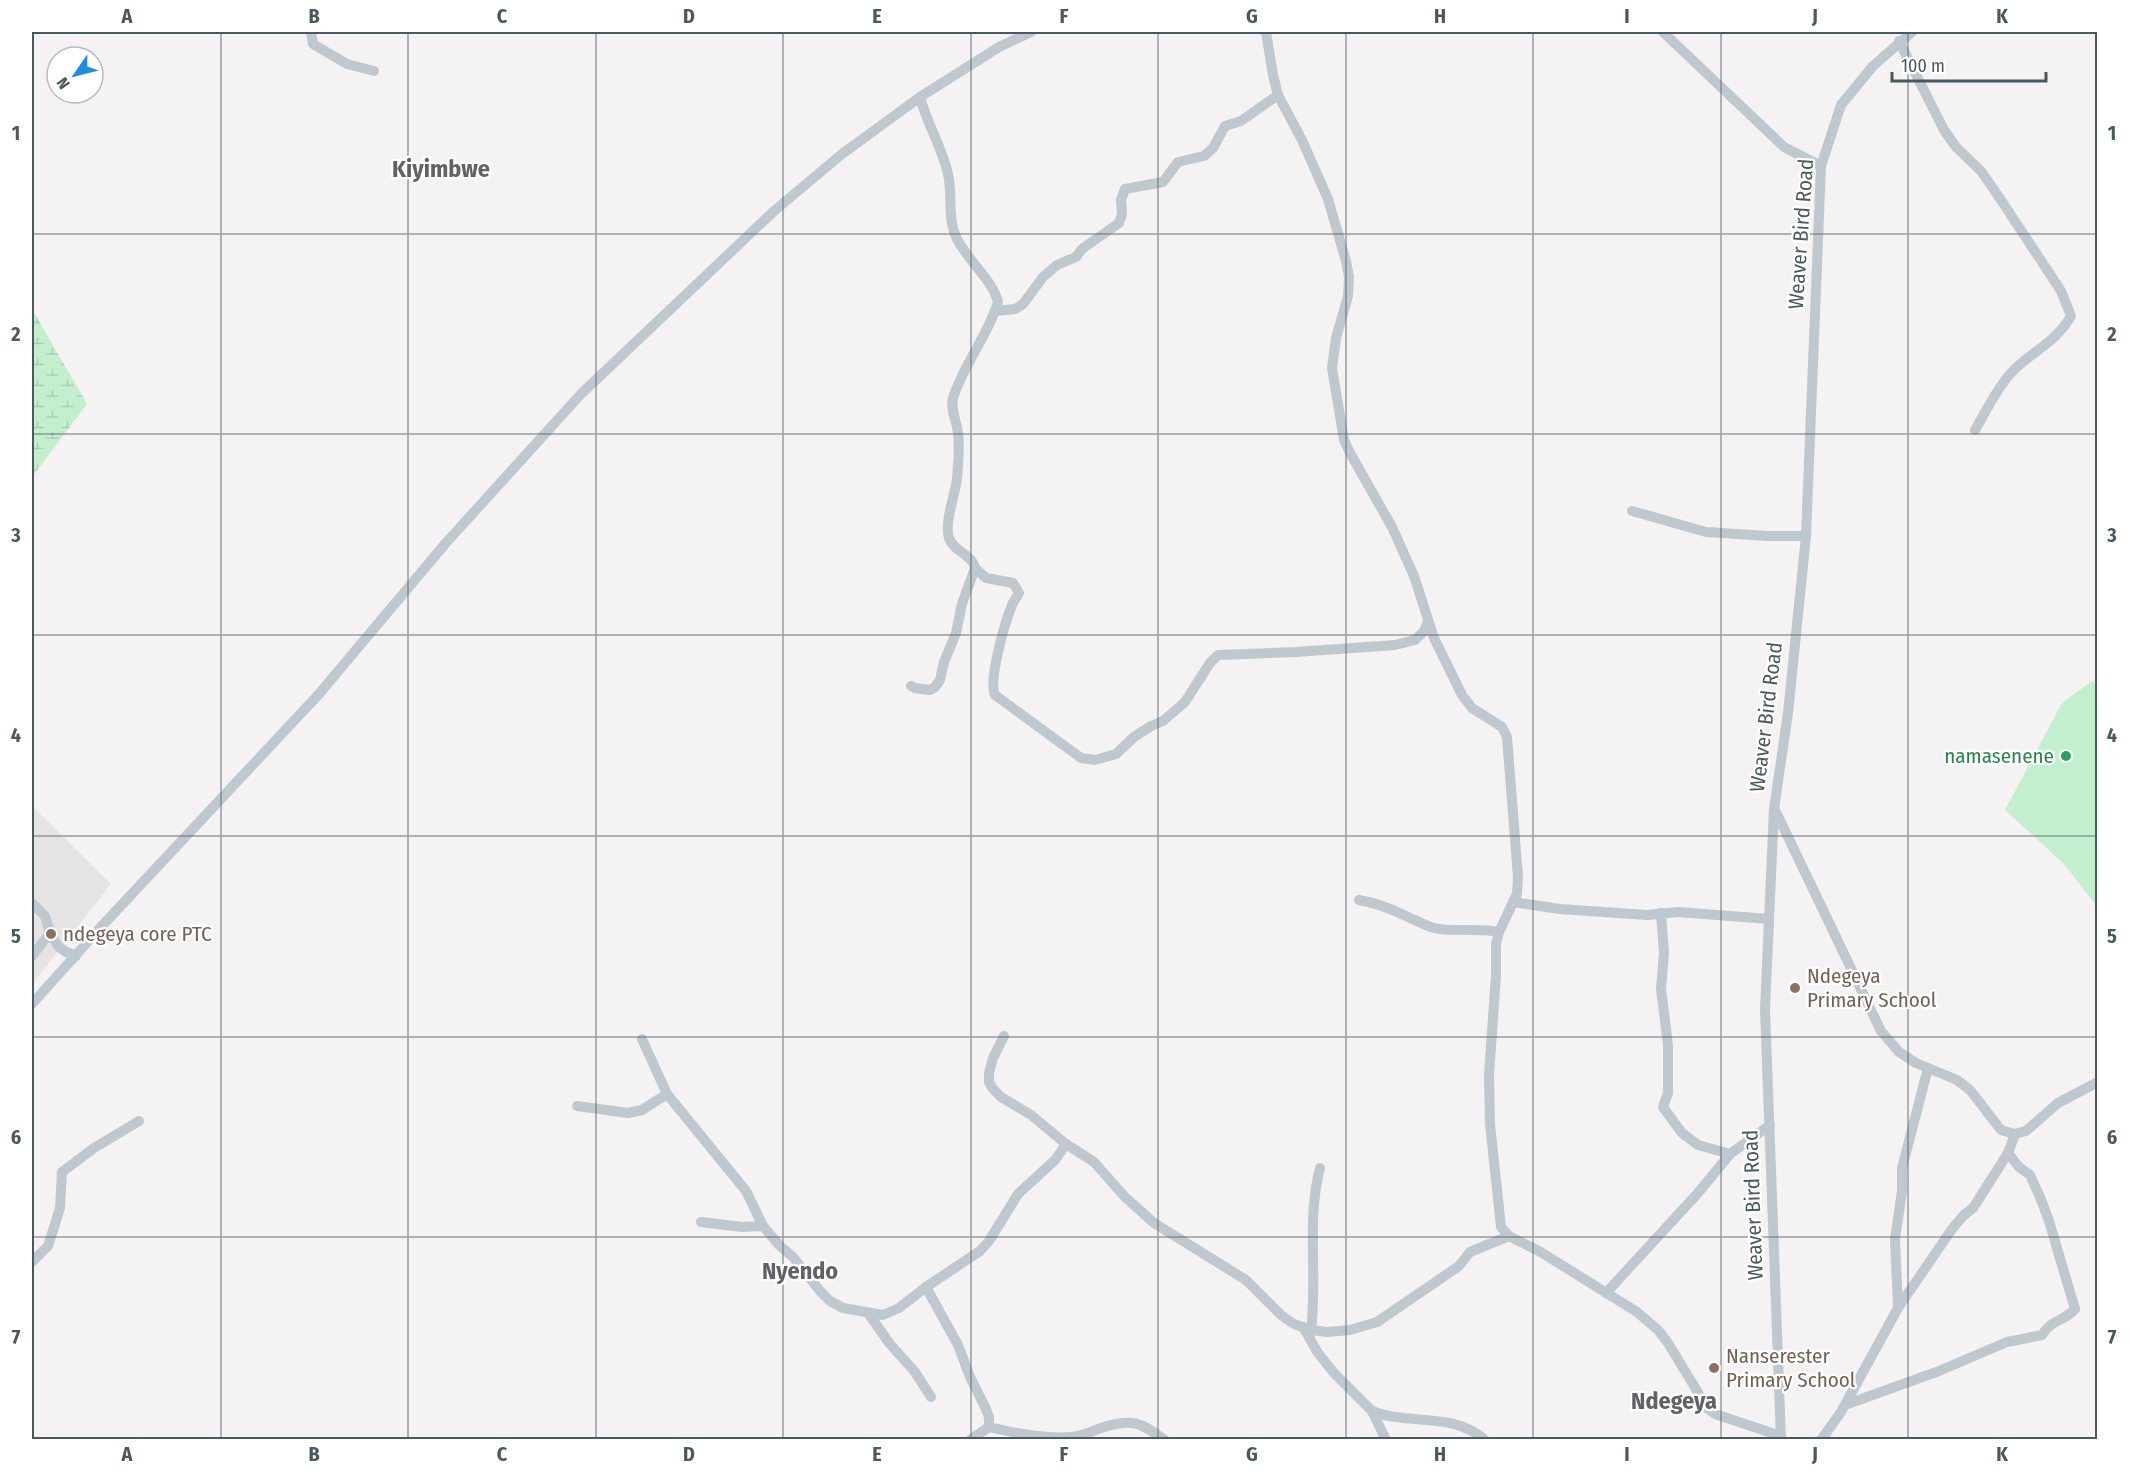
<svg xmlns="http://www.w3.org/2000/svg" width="2129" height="1471" viewBox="0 0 2129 1471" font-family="'Fira Sans Condensed',sans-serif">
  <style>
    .education { fill: #e5e3e4 }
    .grass { fill: #c3efce }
    .wetland { fill: url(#wetland-marsh) }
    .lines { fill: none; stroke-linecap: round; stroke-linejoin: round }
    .minor { stroke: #bec8ce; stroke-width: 10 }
    .grid { fill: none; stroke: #4a585f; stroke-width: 1.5; stroke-opacity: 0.55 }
    .leisure-dot { fill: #2e9e5b; stroke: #fff; stroke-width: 2 }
    .education-dot { fill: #8d6e63; stroke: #fff; stroke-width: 2 }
    .labels { text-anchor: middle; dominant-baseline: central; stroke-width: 4.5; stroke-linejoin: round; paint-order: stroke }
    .street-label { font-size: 21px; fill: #4a585f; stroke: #fff }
    .leisure-label { font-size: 21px; fill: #27864d; stroke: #fff; text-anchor: end }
    .education-label { font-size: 21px; fill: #785e54; stroke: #fff; text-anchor: start }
    .quarter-label { font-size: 24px; font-weight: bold; fill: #5f6367; stroke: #fff }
    .neatline { fill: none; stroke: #4a585f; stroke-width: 2 }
    .grid-label { font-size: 20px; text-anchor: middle; font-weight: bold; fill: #4a585f }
  </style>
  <defs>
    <pattern id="wetland-marsh" width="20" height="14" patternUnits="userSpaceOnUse" patternTransform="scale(1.5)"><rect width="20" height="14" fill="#c3efce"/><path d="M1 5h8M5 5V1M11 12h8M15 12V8" fill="none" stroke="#a9cfb3"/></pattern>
  </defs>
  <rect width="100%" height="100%" fill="#f4f2f2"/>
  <!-- education -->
  <path class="education" d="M32,806L111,884L32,984Z"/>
  <!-- grass -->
  <path class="grass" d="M2092,681L2098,684L2096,905L2064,864L2005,810L2062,703Z"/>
  <!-- wetland -->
  <path class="wetland" d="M32,309L87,404L32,477Z"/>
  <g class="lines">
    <!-- minor -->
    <g class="minor">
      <path d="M311,32L313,44L347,64L374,71"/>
      <path d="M1266,32L1273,75L1278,95L1302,140L1328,199L1346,261L1349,277L1348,296L1336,338L1332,368L1344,440L1350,453L1392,527L1414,576L1434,638L1462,695L1472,708L1502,727L1507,737L1518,877L1517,894L1499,932L1496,944V975L1489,1075L1490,1124L1501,1227L1509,1236L1539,1251L1637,1312L1658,1330L1668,1343L1708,1409L1715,1414L1781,1436"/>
      <path d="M1663,32L1784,147L1821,166"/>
      <path d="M1899,41L1944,130L1956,147L1981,171L2001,200L2061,291L2071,316C2054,345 2031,351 2010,374C1996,390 1986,411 1975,430"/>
      <path d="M995,311L1015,309L1023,304L1043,277L1057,265L1076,257L1082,249L1119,223L1122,214L1121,200L1125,189L1163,182L1178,162L1204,156L1213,148L1225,126L1241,121L1278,95"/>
      <path d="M1632,511L1706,532L1767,536H1806"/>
      <path d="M975,568L986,578L1013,583L1019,593C1017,598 1013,601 1012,605C1005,622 988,681 995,695L1081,758L1095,760L1116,754L1134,737L1151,726L1163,721L1185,702L1210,663L1218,655L1296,652L1395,645L1415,640L1424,631L1428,621"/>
      <path d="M911,686L915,688L930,690L935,687L940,680L944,662L956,633L962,604L975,568C972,554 954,552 949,538C944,523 955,495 957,479C958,465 960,447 958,433C957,422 950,409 953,398C964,363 988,336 998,302C993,280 966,259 956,237C947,217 953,195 948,174C942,147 927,124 920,97"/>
      <path d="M1776,812L1881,1031L1899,1052L1916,1063L1957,1080L1970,1090L2001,1130L2015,1134L2026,1131L2058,1103L2098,1082"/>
      <path d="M1359,900C1377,903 1392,909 1408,917C1417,921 1425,925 1434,928C1455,933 1477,927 1499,932"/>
      <path d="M1513,902L1560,909L1647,915L1678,912L1769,919"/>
      <path d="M32,903L45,916L50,933L58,946L66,952L76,956"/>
      <path d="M1661,913L1664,953L1661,989L1668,1045V1093L1663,1107L1682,1133L1698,1145L1730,1154"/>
      <path d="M32,956L50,933"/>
      <path d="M32,1004L100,928L319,694L445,544L581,394L774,211L842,154L920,97L999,47L1031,32"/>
      <path d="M1004,1036L993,1058L989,1073V1082L993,1089L1001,1097L1031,1115L1066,1144"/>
      <path d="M642,1039L667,1094L746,1191L763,1226"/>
      <path d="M577,1106L628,1113L642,1110L667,1094"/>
      <path d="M701,1222L742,1227L763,1226L779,1245L793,1257L820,1291L830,1301L843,1308L883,1315L899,1308L926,1287"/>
      <path d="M32,1262L48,1246L60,1208L62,1172L94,1148L139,1121"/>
      <path d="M1606,1293L1698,1193L1730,1154L1770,1125"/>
      <path d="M1898,1307L1895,1239L1902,1191V1168L1928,1068"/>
      <path d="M868,1313L890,1344L915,1372L931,1397"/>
      <path d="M1303,1327L1318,1353L1334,1373L1372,1411L1386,1440"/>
      <path d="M1311,1330C1318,1276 1306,1222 1320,1168"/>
      <path d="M1845,1405L1939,1371L2007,1342L2042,1335C2052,1319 2063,1322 2075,1309L2049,1221L2040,1197L2030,1175L2019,1167L2008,1153"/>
      <path d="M1372,1411C1410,1426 1452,1411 1485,1440"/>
      <path d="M970,1440L989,1427"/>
      <path d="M1165,1440C1140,1422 1132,1418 1101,1428C1091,1432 1082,1436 1071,1437C1044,1439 1015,1433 989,1427V1417L986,1409L970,1377L958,1345L926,1287L980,1251L989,1241L1018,1194L1055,1160L1066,1144L1094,1162L1125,1197L1154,1223L1246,1280L1281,1315L1294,1324L1311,1330L1327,1332L1350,1330L1377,1322L1459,1266L1470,1252L1509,1236"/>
      <path d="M1781,1440L1765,1009L1774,809L1788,713L1806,536L1821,166L1841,105L1873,66L1912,32"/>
      <path d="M1821,1440L1841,1412L1898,1308L1952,1229L1964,1215L1973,1208L2008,1153L2015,1134"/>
    </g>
  </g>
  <!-- grid -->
  <path class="grid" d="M221,32V1440M408,32V1440M596,32V1440M783,32V1440M971,32V1440M1158,32V1440M1346,32V1440M1533,32V1440M1721,32V1440M1908,32V1440M32,234H2098M32,434H2098M32,635H2098M32,836H2098M32,1037H2098M32,1237H2098"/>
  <!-- markers -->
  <circle class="leisure-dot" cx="2066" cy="756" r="6"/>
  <g class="education-dot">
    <circle cx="51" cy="934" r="6"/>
    <circle cx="1795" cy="988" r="6"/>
    <circle cx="1714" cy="1368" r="6"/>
  </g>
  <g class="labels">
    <!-- street labels -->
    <g class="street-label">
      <text transform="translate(1801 234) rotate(-86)">Weaver Bird Road</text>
      <text transform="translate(1766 717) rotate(-83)">Weaver Bird Road</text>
      <text transform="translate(1753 1205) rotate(-92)">Weaver Bird Road</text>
    </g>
    <!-- leisure labels -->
    <g class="leisure-label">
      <text x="2054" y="756">namasenene</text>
    </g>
    <!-- education labels -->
    <g class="education-label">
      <text x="63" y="934">ndegeya core PTC</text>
      <text x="1807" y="976">Ndegeya<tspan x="1807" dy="24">Primary School</tspan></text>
      <text x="1726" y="1356">Nanserester<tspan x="1726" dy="24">Primary School</tspan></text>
    </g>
    <!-- quarter labels -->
    <g class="quarter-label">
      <text x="441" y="169">Kiyimbwe</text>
      <text x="800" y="1271">Nyendo</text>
      <text x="1674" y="1401">Ndegeya</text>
    </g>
  </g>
  <!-- border -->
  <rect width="2129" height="1471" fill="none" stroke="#ffffff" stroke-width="66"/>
  <!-- north arrow -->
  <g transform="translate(75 75) rotate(235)"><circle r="28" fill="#ffffff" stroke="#b7bcbf" stroke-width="1.5"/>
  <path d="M0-4.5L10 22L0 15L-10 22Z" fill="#1f8de1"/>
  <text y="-9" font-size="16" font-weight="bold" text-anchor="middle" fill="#4a585f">N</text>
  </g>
  <!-- scale -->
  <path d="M1892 72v9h154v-9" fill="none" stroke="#4a585f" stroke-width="3"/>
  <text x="1901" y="72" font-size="18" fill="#4a585f" stroke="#ffffff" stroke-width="4.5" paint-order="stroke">100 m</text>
  <rect x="33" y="33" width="2063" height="1405" class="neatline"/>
  <g class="grid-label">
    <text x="127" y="23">A</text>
    <text x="314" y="23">B</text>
    <text x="502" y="23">C</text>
    <text x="689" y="23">D</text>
    <text x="877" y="23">E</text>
    <text x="1064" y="23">F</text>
    <text x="1252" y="23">G</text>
    <text x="1440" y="23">H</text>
    <text x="1627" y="23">I</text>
    <text x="1815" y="23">J</text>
    <text x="2002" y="23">K</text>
    <text x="16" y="140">1</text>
    <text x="2112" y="140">1</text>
    <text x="16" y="341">2</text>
    <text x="2112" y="341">2</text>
    <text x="16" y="542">3</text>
    <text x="2112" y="542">3</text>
    <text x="16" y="742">4</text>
    <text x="2112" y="742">4</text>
    <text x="16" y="943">5</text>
    <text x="2112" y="943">5</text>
    <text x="16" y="1144">6</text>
    <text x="2112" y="1144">6</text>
    <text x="16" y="1344">7</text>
    <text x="2112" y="1344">7</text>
    <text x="127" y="1461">A</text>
    <text x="314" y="1461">B</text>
    <text x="502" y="1461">C</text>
    <text x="689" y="1461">D</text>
    <text x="877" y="1461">E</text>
    <text x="1064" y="1461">F</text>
    <text x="1252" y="1461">G</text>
    <text x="1440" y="1461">H</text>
    <text x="1627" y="1461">I</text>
    <text x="1815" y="1461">J</text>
    <text x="2002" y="1461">K</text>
  </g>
</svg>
